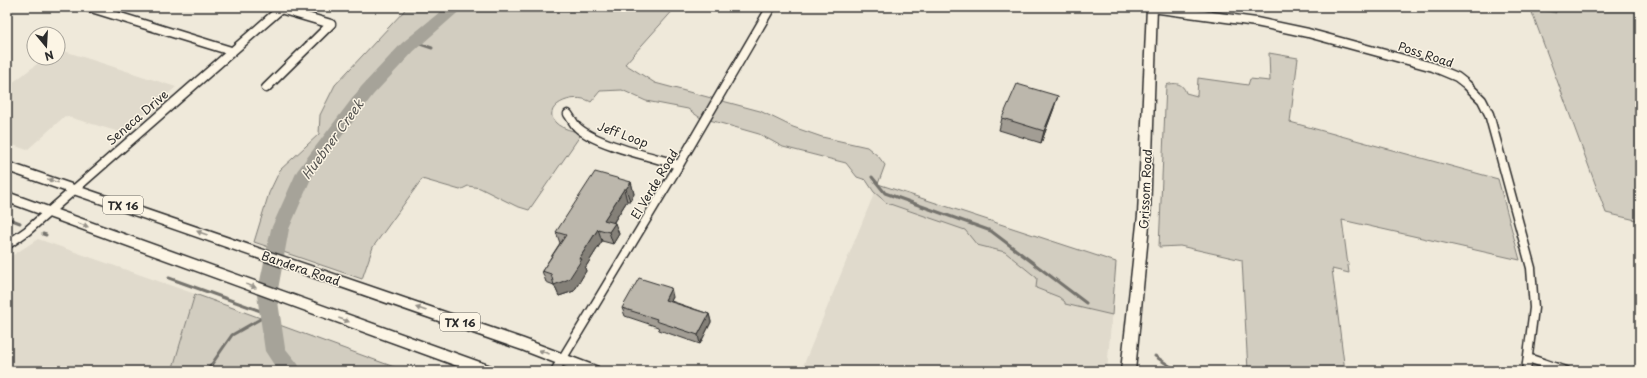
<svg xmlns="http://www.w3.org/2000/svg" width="1647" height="378" viewBox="0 0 1647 378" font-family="'Playpen Sans',sans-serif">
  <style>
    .built { fill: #e0dacc }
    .green { fill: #d2cdc0; stroke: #7e7c76 }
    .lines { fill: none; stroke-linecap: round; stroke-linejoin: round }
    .stream { stroke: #75736d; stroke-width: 3 }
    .river { fill: #a6a399; fill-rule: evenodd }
    .street-casing { stroke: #2b2b2b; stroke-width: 11 }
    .primary-casing { stroke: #2b2b2b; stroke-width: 3 }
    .street { stroke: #fcf5e5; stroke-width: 8 }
    .primary { fill: #fcf5e5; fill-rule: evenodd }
    .wall { fill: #a29d94; stroke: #2b2b2b }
    .shaded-wall { fill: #848078; stroke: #2b2b2b }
    .building { fill: #bcb7ac; stroke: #2b2b2b }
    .oneway { fill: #949088 }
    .labels { text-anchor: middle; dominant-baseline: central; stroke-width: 3; stroke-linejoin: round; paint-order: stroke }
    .shield { fill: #fcf5e5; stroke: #6a6863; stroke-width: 1 }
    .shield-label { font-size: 11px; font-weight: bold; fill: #2b2b2b }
    .street-label { font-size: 12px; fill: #2b2b2b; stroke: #fcf5e5 }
    .water-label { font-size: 13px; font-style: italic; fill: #565552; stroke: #fcf5e5 }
  </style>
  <rect width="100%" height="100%" fill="#efe9da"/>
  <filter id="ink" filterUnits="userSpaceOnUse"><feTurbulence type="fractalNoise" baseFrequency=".025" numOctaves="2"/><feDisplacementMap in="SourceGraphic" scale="8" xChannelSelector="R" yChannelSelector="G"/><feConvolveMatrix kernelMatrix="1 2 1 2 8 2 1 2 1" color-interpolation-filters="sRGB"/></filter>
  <g filter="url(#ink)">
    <!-- built -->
    <g class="built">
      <path d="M58,49L176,87L123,133L65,116L27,150L7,143V87L45,58H58Z"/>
      <path d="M878,184L1116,262L1107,371H801Z"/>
      <path d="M38,239L195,294L172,371H7V259Z"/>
    </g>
    <!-- green -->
    <g class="green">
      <path d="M405,7H676L625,64L655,83L760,111L793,127L822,137L867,147L878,156L885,165L878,184L1116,262L1112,315L1065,304V302L1059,297L1036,288L1037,278L1005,252L977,245L965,230L887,203L874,192L866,180L857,177L846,163L783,147L759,134L699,117L688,109L646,101L622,90L600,91L591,102C573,91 540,107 556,123C562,129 574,131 582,133L529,210L516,206L480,188L468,186L460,190L422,179L373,247L362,279L254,242L269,193L280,170L319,134L320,115L335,85L404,11Z"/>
      <path d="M1530,7L1556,13L1554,7H1640V221L1606,213Z"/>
      <path d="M1269,53L1298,58L1290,122L1498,179L1520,260L1342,220L1349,273L1332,269L1345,371H1248L1242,260L1180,246L1159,247L1166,85C1175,82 1183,83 1186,93L1197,96L1198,78L1248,85L1250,79L1270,81Z"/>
      <path d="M195,294L405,371H172Z"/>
    </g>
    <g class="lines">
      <!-- stream -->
      <g class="stream">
        <path d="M414,42L432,48"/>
        <path d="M872,177L885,193L991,231L1086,303"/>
        <path d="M7,218L20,223"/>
        <path d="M43,234L46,235"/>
        <path d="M169,278L269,314"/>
        <path d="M1155,356L1177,371"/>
        <path d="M207,371L232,335L269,314"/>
      </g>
      <!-- river -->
      <path class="river" d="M446,7H464L414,51L373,95L313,174L289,229L277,295L285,348L298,364L301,371H278L265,351L257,295L271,229L297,171L361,87L402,43Z"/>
      <!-- street casing -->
      <g class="street-casing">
        <g id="street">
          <path d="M88,7L231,51"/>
          <path d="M1152,8L1256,22L1308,33L1433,67L1457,77L1466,84L1482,100L1489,114L1531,268L1534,308L1526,371"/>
          <path d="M266,88L331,24L280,9"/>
          <path d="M568,114C571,118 573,123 577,127C596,145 653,157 679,165"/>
          <path d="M7,245L27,231L283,7"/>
          <path d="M1528,358L1566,371"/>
          <path d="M555,371L679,165L771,7"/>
        </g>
      </g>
      <!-- primary casing -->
      <g class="primary-casing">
        <g id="primary">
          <path d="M1147,7H1157L1150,215L1135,371H1121L1138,215Z"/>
          <path d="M7,162L524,339L598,367L600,371H576L522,350L7,171Z"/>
          <path d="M7,192L488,365L493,367L495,371H471L7,202Z"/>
        </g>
      </g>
      <!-- street -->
      <use href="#street" class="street"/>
      <!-- primary -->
      <use href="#primary" class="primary"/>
    </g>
    <!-- wall -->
    <g class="wall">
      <path d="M1054,108L1041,143L999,130L1002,118Z"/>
      <path d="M631,182L634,194L630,201H627L614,222L619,234L613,244L602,241L585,268L586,271L574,291L559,296L554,285L546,282L542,271L560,243L556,232Z"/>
      <path d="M673,297L671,301L709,314L711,322L700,344L659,330L658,327L625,316L622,308Z"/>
    </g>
    <!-- shaded-wall -->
    <g class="shaded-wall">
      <path d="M1058,96L1054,108L1041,143L1044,131Z"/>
      <path d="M631,182L634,194L630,201L626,189Z"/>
      <path d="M624,189L627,201L608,231L604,220Z"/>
      <path d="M615,223L619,234L613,244L609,232Z"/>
      <path d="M598,229L602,241L585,268L586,271L574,291L559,296L554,285L579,259Z"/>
      <path d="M671,288L673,297L667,308L665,300Z"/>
      <path d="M709,314L711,322L700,344L698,335Z"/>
    </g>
    <!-- building -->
    <g class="building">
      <path d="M1017,84L1058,96L1044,131L1002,118Z"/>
      <path d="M595,172L631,182L626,189H624L604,220L615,223L609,232L598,229L579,259H582L569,279L554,285L551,274L542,271L566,235L556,232Z"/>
      <path d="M639,278L671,288L665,300L709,314L698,335L656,321L657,319L622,308Z"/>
    </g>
    <!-- one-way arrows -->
    <defs><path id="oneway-solid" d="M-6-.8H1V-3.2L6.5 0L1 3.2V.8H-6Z"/></defs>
    <g class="oneway">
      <use href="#oneway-solid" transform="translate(53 181) rotate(-162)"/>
      <use href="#oneway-solid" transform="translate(83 225) rotate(20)"/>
      <use href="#oneway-solid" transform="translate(202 233) rotate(-160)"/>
      <use href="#oneway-solid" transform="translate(251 286) rotate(20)"/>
      <use href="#oneway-solid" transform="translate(421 309) rotate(-161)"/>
      <use href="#oneway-solid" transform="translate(344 320) rotate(20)"/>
      <use href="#oneway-solid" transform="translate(544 352) rotate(-160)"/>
    </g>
  </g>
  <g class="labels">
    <!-- shield labels -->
    <g class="shield">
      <rect x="103" y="196" width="40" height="18" rx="3"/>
      <rect x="440" y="313" width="40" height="18" rx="3"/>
    </g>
    <g class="shield-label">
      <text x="123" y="205">TX 16</text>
      <text x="460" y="322">TX 16</text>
    </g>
    <!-- street labels -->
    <g class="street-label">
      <text transform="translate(1426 54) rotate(18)">Poss Road</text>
      <text transform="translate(137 117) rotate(-41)">Seneca Drive</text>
      <text transform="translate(623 134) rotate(20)">Jeff Loop</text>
      <text transform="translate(654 184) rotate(-59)">El Verde Road</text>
      <text transform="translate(1145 189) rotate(-87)">Grissom Road</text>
      <text transform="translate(301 268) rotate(19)">Bandera Road</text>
    </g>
    <!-- water labels -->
    <g class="water-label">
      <text transform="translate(332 139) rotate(-54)">Huebner Creek</text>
    </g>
  </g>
  <!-- margin -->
  <rect width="1647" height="378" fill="none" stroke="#fcf5e5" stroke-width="24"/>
  <rect x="12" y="12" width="1623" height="354" fill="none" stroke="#2b2b2b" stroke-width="1.5" filter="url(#ink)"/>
  <!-- north arrow -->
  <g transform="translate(46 46) rotate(162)"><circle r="19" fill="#fcf5e5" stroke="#a8a49b"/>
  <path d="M0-3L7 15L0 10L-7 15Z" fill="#2b2b2b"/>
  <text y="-6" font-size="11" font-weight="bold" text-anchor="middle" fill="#2b2b2b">N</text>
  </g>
</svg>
